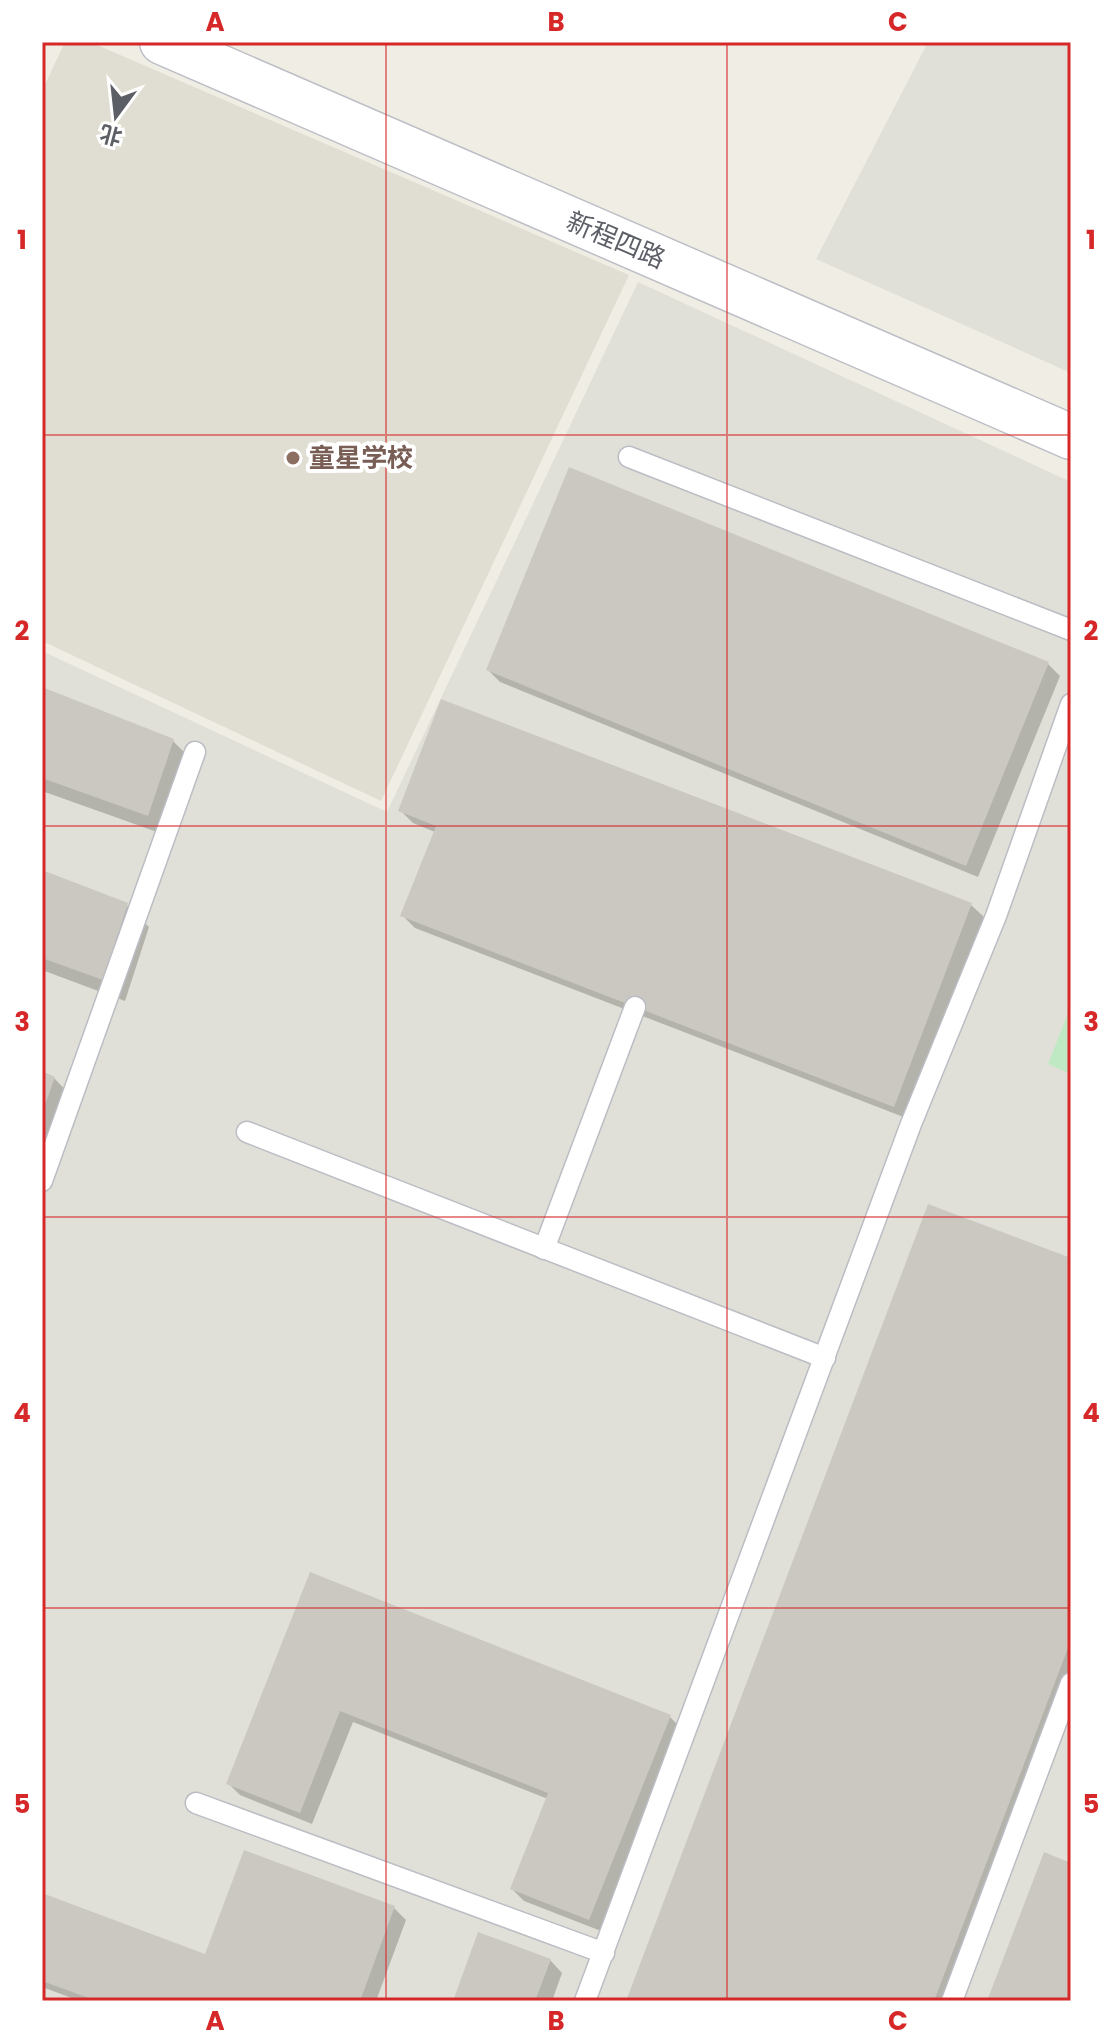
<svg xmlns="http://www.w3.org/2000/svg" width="1113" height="2043" viewBox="0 0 1113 2043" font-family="Poppins,'Noto Sans SC',sans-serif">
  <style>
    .industrial { fill: #e0e0d8 }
    .education { fill: #e0ded2 }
    .green { fill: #bee9c3 }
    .shadow { fill: #0003 }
    .building { fill: #cbc8c1 }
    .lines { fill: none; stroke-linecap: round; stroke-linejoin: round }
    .lane-casing { stroke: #bbbdc4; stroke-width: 23 }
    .secondary-casing { stroke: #bcbfc6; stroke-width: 47 }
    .lane { stroke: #fff; stroke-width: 20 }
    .secondary { stroke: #fff; stroke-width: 44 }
    .grid { fill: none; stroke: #d62828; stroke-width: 2; stroke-opacity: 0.55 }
    .education-dot { fill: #8d6e63; stroke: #fff; stroke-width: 3 }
    .labels { text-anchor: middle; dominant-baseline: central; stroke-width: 8; stroke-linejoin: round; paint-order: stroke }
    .street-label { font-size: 26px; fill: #5c5f66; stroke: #fff }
    .education-label { font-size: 26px; font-weight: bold; fill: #785e54; stroke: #fff; text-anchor: start }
    .neatline { fill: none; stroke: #d62828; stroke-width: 3 }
    .grid-label { font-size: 26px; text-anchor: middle; font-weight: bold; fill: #d62828 }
  </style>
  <rect width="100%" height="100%" fill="#f0eee4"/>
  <!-- industrial -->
  <g class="industrial">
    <path d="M928,42H1071V373L816,259Z"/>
    <path d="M638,282L1071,482V2001H42V651L387,812Z"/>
  </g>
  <!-- education -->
  <path class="education" d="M65,42H90L629,275L381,801L42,641V91Z"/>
  <!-- green -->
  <path class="green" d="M1071,1006V1074L1048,1064Z"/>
  <!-- shadow -->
  <g class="shadow">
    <path d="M1048,664L1060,676L978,877L500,682L488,670Z"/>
    <path d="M42,690L173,741L195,763L171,837L42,791Z"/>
    <path d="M442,702L971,905L984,917L906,1118L415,928L403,916L435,832L413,823L400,810Z"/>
    <path d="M42,872L126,905L149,927L125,1001L42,970Z"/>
    <path d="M42,1074L54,1078L76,1101L42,1171Z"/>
    <path d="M1071,1260V1683L950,2001H628Z"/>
    <path d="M311,1575L670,1717L682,1729L601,1931L524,1901L512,1889L548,1799L353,1722L312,1824L240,1795L228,1783Z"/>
    <path d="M42,1895L207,1956L394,1908L406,1920L376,2001H80L42,1987Z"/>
    <path d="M550,1960L562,1973L552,2001H455Z"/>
  </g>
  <!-- building -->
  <g class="building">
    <path d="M569,467L1049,662L966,866L486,670Z"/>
    <path d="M42,687L174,739L148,816L42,778Z"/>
    <path d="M441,699L972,903L894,1107L400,916L436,826L398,811Z"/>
    <path d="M42,870L128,903L103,980L42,958Z"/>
    <path d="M42,1071L55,1077L42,1113Z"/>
    <path d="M928,1204L1071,1258V1640L934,2001H626Z"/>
    <path d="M310,1572L671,1715L589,1920L510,1889L548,1793L340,1711L300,1813L226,1784Z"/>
    <path d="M244,1850L395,1906L360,2001H97L42,1981V1893L205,1954Z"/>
    <path d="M1044,1852L1071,1863V2001H987Z"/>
    <path d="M478,1932L551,1959L535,2001H453Z"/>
  </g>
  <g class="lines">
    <!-- lane casing -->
    <g class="lane-casing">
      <g id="lane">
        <path d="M629,457L1071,630"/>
        <path d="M247,1132L825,1358"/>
        <path d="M42,1181L195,752"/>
        <path d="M544,1249L635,1007"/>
        <path d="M196,1803L604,1953"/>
        <path d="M585,2001L911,1124L996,916L1071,704"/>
        <path d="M952,2001L1071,1683"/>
      </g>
    </g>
    <!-- secondary casing -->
    <g class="secondary-casing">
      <path id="secondary" d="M162,42L1071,437"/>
    </g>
    <!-- lane -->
    <use href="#lane" class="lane"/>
    <!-- secondary -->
    <use href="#secondary" class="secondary"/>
  </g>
  <!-- grid -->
  <path class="grid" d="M386,42V2001M727,42V2001M42,435H1071M42,826H1071M42,1217H1071M42,1608H1071"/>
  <!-- markers -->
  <circle class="education-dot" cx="293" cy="458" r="8"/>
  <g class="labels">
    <!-- street labels -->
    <g class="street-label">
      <text transform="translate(616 240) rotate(23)">新程四路</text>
    </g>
    <!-- education labels -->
    <g class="education-label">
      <text x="309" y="458">童星学校</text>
    </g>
  </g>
  <!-- border -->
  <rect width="1113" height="2043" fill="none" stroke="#ffffff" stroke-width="88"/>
  <!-- north arrow -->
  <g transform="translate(116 116) rotate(195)" stroke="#ffffff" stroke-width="6" paint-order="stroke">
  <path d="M0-6L14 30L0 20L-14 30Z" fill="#5c5f66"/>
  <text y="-12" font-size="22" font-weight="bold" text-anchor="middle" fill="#5c5f66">北</text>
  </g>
  <rect x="44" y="44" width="1025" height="1955" class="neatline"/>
  <g class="grid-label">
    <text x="215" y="31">A</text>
    <text x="556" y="31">B</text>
    <text x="898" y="31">C</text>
    <text x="22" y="249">1</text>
    <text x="1091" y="249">1</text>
    <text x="22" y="640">2</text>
    <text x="1091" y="640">2</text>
    <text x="22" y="1031">3</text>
    <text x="1091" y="1031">3</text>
    <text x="22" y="1422">4</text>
    <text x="1091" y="1422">4</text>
    <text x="22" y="1813">5</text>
    <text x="1091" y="1813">5</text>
    <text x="215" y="2030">A</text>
    <text x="556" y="2030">B</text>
    <text x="898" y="2030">C</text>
  </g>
</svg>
